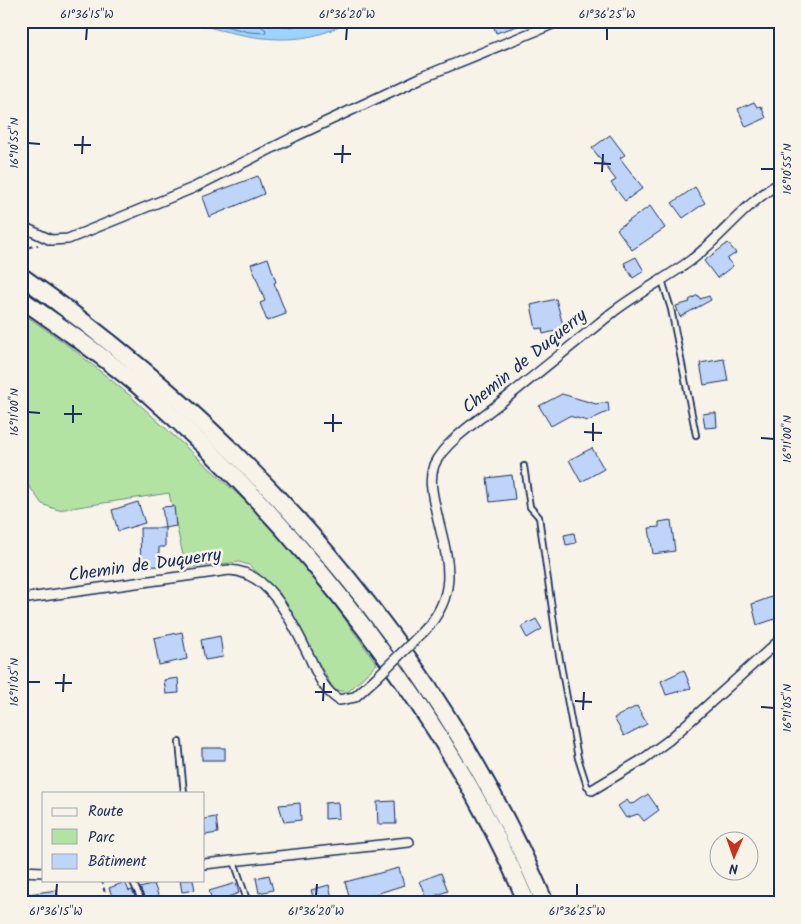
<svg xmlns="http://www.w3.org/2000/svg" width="801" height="924" viewBox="0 0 801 924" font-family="Kalam,sans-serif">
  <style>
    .green { fill: #b3e3a2; stroke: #678980 }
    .water { fill: #9dd3fc; stroke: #6991bd }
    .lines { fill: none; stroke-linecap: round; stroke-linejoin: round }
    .shore { stroke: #4f719d; stroke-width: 1 }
    .building { fill: #bed4f8; stroke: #1b2f5e }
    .lane-casing { stroke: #1b2f5e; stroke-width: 8 }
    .street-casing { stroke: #1b2f5e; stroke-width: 12 }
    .highway-casing { stroke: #1b2f5e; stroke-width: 20 }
    .path { stroke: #1b2f5e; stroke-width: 2; stroke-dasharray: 4 4; stroke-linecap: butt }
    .lane { stroke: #f7f3e8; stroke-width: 4.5 }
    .street { stroke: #f7f3e8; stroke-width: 9 }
    .highway { stroke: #f7f3e8; stroke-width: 16 }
    .street-bridge-casing { stroke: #1b2f5e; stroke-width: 12; stroke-linecap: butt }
    .street-bridge { stroke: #f7f3e8; stroke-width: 9 }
    .ticks { fill: none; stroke: #1b2f5e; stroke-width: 2 }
    .labels { text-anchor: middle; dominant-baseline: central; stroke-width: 5; stroke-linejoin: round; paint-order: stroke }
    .street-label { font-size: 18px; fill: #1b2f5e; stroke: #f7f3e8 }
    .neatline { fill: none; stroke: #1b2f5e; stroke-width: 2 }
    .ticks-label { font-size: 12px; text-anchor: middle; fill: #1b2f5e }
  </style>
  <rect width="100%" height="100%" fill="#f7f3e8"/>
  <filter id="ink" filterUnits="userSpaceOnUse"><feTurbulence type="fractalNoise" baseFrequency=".02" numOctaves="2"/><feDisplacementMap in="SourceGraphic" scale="10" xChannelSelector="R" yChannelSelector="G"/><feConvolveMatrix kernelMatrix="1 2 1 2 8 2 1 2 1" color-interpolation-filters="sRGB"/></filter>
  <g filter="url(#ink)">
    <!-- green -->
    <path class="green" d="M21,312L69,346L127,393L266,520L334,604L377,664L348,692L334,690L279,592L249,565L239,562L186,568L169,493L58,510L42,504L21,475Z"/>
    <!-- water -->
    <path class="water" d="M187,21H245L290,27L322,21H349C309,46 265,41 220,30C209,27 197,25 187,21Z"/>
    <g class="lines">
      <!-- shore -->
      <path class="shore" d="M205,21L249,32L265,33L266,30L261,26L260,21"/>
    </g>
    <!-- building -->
    <g class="building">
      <path d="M492,21H527V23L496,33Z"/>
      <path d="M754,102L757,107L761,106L766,118L746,127L738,109Z"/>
      <path d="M610,135L625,155L620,158L643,188L625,201L611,183L616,180L592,148Z"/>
      <path d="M258,176L264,194L209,217L202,197Z"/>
      <path d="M695,187L705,203L683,218L672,203Z"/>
      <path d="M650,206L665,228L632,250L617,229Z"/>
      <path d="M728,243L736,253L727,259L733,266L717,278L704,261Z"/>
      <path d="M636,257L644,271L633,278L624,263Z"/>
      <path d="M268,258L276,282L274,283L286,314L267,321L260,303L265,301L251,264Z"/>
      <path d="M698,295L700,299L709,296L711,300L680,317L676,306L690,302L689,300Z"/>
      <path d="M556,299L564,329L543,334L542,328L536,329L531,305Z"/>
      <path d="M724,359L728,381L704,385L700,363Z"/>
      <path d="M562,394L596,404L608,402L609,411L588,421L569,416L551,426L539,406Z"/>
      <path d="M709,413H716L717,427L705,428L703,414Z"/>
      <path d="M592,448L604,469L581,482L569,460Z"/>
      <path d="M512,475L515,499L490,502L487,478Z"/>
      <path d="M138,502L145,523L118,531L112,510Z"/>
      <path d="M174,506L176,526L165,528L162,507Z"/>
      <path d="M671,520L675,551L653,554L649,528L659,527V522Z"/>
      <path d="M140,528H165V547H159V566L141,567Z"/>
      <path d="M574,533L576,543L566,545L564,535Z"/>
      <path d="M780,594V622L778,618L757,625L752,604Z"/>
      <path d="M536,619L542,629L527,638L521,627Z"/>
      <path d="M182,632L187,659L159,665L154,638Z"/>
      <path d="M220,636L223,657L205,660L201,640Z"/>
      <path d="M684,670L691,688L666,695L661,681Z"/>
      <path d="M178,678L179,693L166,694L164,680Z"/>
      <path d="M637,706L647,724L624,736L614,718Z"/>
      <rect x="202" y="748" width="23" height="12"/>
      <path d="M648,794L659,810L644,821L638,814L626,818L618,806L627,800L630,804L635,803Z"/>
      <path d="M395,801L396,824H378L377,802Z"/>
      <path d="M338,802L339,818L325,819V803Z"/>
      <path d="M300,803L301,820L284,822L279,805Z"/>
      <path d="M216,817L218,833L205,835L204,819Z"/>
      <path d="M399,868L404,885L351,902L345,882Z"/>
      <path d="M441,873L448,891L427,899L420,881Z"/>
      <path d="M269,875L273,890L259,893L256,878Z"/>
      <path d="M180,880H193L195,890L182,892Z"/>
      <path d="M125,882L129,891L132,890L138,903H115L109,888Z"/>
      <path d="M236,883L239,893L228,897L230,903H213L209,891Z"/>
      <path d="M154,884L161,903H147L140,888Z"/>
      <path d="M329,885L333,903H315L311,890Z"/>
      <path d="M57,890L59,903H21V895Z"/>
    </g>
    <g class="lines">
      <!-- lane casing -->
      <g class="lane-casing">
        <g id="lane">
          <path d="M662,280L671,309L696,435"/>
          <path d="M524,466L530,507L539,517L557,644L578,758L587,786L592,790"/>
          <path d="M179,742L184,793"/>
          <path d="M234,861L248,903"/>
          <path d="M132,880L143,903"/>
        </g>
      </g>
      <!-- street casing -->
      <g class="street-casing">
        <g id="street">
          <path d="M21,226L51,240L68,239L193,188L296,136L420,78L560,21"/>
          <path d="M21,599L229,570C270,571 293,624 309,656C317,673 323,690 339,700L355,697L377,677"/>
          <path d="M424,631C463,590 445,553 435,506C432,492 429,479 434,465C444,442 481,418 500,403C538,373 576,342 613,312C638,293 665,279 690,261C722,237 745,203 780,183"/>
          <path d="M592,790L642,760L669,740L780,640"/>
          <path d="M204,864L409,842"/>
          <path d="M21,871L44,872"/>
        </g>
      </g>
      <!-- highway casing -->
      <g class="highway-casing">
        <g id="highway">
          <path d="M21,276C247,434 436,648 545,903"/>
          <path d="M21,299C65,329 109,360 149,395C300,527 449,718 527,903"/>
        </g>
      </g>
      <!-- path -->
      <g class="path">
        <path d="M21,249L38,245"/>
        <path d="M102,880L107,903"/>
      </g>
      <!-- lane -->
      <use href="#lane" class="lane"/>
      <!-- street -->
      <use href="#street" class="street"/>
      <!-- highway -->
      <use href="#highway" class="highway"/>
      <!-- street-bridge casing -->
      <g class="street-bridge-casing">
        <path id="street-bridge" d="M377,677L424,631"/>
      </g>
      <!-- street-bridge -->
      <use href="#street-bridge" class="street-bridge"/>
    </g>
  </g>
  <!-- ticks -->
  <path class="ticks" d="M86,40L87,28M346,40L347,28M607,40V28M28,143L40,144M74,145H91M82,154L83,136M334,154H351M342,163L343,145M594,163L611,164M761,169H774M602,172L603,154M28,412L40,413M64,414H82M73,423V405M324,423H342M333,432V414M584,432L602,433M761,438L774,439M593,441V423M28,682H40M55,683H72M63,692L64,674M315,692H332M323,701L324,683M575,701L592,702M761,707L774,708M583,710L584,692M56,896L57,884M316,896L317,884M577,896V884"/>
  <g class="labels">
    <!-- street labels -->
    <g class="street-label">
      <text transform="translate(525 362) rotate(-39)">Chemin de Duquerry</text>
      <text transform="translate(145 566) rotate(-8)">Chemin de Duquerry</text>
    </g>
  </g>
  <!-- margin -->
  <rect width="801" height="924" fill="none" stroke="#f7f3e8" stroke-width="55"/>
  <!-- legend -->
  <rect x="42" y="792" width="162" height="90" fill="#f7f3e8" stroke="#9fa5b1"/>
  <rect x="52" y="808" width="25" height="8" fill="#f7f3e8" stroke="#9fa5b1"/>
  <text x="88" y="816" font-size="15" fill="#1b2f5e">Route</text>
  <rect x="52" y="829" width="25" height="15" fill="#b3e3a2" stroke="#9fa5b1"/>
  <text x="88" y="842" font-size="15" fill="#1b2f5e">Parc</text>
  <rect x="52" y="854" width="25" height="15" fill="#bed4f8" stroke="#9fa5b1"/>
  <text x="88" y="866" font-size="15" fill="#1b2f5e">Bâtiment</text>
  <!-- north arrow -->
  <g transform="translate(734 856) rotate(182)"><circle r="24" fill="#f7f3e8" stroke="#9fa5b1"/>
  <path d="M0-4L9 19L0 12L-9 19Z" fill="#c8321e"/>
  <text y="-8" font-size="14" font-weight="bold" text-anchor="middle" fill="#1b2f5e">N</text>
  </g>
  <rect x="28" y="28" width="746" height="868" class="neatline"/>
  <g class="ticks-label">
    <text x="87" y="18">61°36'15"W</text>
    <text x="347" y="18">61°36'20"W</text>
    <text x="607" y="18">61°36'25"W</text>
    <text transform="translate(14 143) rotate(-90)" y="4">16°10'55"N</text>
    <text transform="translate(787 169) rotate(-90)" y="4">16°10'55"N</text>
    <text transform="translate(14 412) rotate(-90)" y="4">16°11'00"N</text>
    <text transform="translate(787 439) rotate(-90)" y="4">16°11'00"N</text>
    <text transform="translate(14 682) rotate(-90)" y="4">16°11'05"N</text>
    <text transform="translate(787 708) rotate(-90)" y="4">16°11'05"N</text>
    <text x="56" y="915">61°36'15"W</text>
    <text x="316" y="915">61°36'20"W</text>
    <text x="577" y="915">61°36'25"W</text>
  </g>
</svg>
